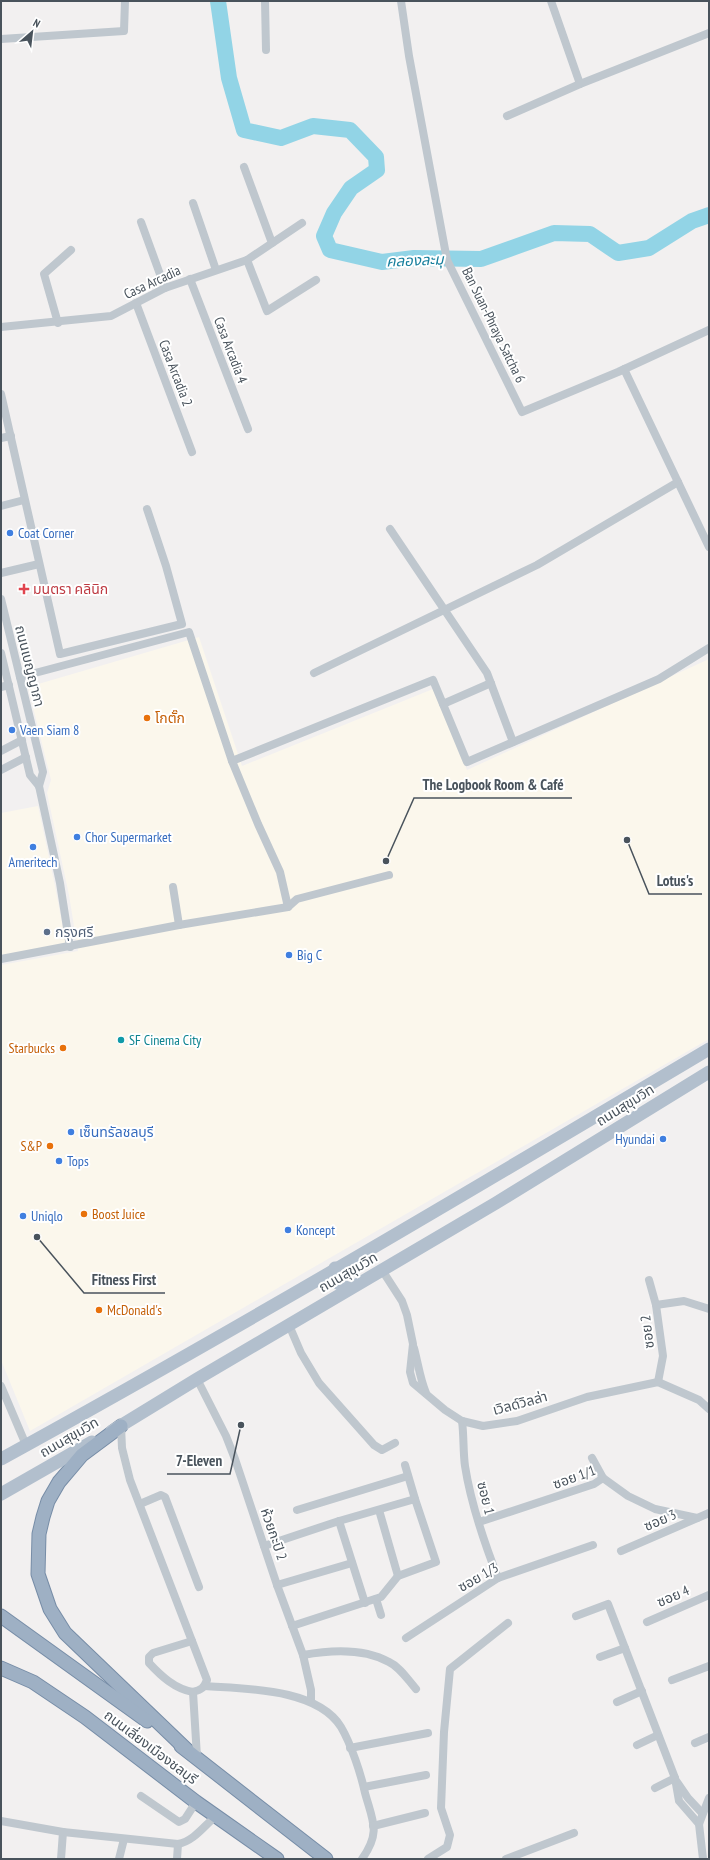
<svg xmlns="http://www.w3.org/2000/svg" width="710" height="1860" viewBox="0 0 710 1860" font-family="'PT Sans Narrow','Noto Sans Thai',sans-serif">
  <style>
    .commercial { fill: #fbf7ec }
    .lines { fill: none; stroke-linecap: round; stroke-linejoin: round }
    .river { stroke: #92d4e6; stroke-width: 16 }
    .trunk-casing { stroke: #778da7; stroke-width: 15 }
    .minor { stroke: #bfc7ce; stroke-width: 8 }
    .primary { stroke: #b2bfcd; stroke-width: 13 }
    .trunk { stroke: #9eb0c4; stroke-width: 13 }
    .shop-dot { fill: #3f7fe0; stroke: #fff; stroke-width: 1.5 }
    .health-dot { fill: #e0444e; stroke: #fff; stroke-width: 1.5 }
    .food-dot { fill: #e8710a; stroke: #fff; stroke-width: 1.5 }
    .service-dot { fill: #5c6f8a; stroke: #fff; stroke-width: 1.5 }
    .culture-dot { fill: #0f9aa8; stroke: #fff; stroke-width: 1.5 }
    .labels { text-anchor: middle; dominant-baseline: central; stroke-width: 4; stroke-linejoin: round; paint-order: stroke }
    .street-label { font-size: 14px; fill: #49535c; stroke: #fff }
    .shop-label { font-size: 14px; fill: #366cbe; stroke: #fff; text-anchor: start }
    .health-label { font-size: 14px; fill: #be3a42; stroke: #fff; text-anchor: start }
    .food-label { font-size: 14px; fill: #c56008; stroke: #fff; text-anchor: start }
    .service-label { font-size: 14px; fill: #4e5e75; stroke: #fff; text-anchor: start }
    .culture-label { font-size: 14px; fill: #0d838f; stroke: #fff; text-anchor: start }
    .water-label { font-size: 15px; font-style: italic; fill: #167e9c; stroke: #fff }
    .leader { fill: none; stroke: #49535c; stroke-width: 1.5 }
    .callout-dot { fill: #49535c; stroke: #fff; stroke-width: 1.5 }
    .callout-label { font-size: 15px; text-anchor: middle; font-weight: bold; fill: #49535c; stroke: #fff; stroke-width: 4; stroke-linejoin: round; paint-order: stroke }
  </style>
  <rect width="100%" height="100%" fill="#f2f0f0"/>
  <!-- commercial -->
  <g class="commercial">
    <path d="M199,637L242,766L433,689L467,770L709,659V1039L30,1431L1,1360V965L78,951L69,895L47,793L51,780L28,687Z"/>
    <path d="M38,806L55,886L66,944L1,955V813Z"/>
  </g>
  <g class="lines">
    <!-- river -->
    <path class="river" d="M218,1L229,78L244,130L281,138L313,126L350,130L376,157L377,170L351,188L334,213L324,236L330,250L382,262L414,258L481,259L554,233L590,234L618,253L649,248L692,221L709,215"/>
    <!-- trunk casing -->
    <g class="trunk-casing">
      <g id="trunk">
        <path d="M121,1426L82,1455L71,1468L59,1482L48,1501L43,1517L39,1534L38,1574L50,1609L65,1633L187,1750"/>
        <path d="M1,1616L147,1721"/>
        <path d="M1,1668L33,1682L85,1717L196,1802L277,1859"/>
        <path d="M181,1746L326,1859"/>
      </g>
    </g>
    <!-- minor -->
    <g class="minor">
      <path d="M265,1L266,50"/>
      <path d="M401,1L409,56L447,260L522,412L618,372L709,330"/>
      <path d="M551,1L580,84"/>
      <path d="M1,39L124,31L125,1"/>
      <path d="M507,116L580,84L709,33"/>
      <path d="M244,167L272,243"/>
      <path d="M193,203L216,270"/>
      <path d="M141,222L165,288"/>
      <path d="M247,260L267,311L316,280"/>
      <path d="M190,279L248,429"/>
      <path d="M136,303L192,452"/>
      <path d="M58,323L44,274L71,250"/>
      <path d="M1,327L111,316L165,288L247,260L302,223"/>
      <path d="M624,369L709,547"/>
      <path d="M1,394L60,654L182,624L166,566L147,509"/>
      <path d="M1,438L11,436"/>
      <path d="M1,506L24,500"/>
      <path d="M390,529L487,673L513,742"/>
      <path d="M1,573L39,564"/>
      <path d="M1,599L43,772L39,786"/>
      <path d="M1,653L30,775L39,786L60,883L70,947"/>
      <path d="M314,673L537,565L678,482"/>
      <path d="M20,677L189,632L232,761L258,824L280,872L288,907"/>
      <path d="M1,687L9,685"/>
      <path d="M443,704L491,683"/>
      <path d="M1,751L22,740"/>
      <path d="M232,761L433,680L467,762L659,679L709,648"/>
      <path d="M1,770L26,757"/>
      <path d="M173,887L179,925"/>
      <path d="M1,959L179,925L288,907L297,899L389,875"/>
      <path d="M382,1270L402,1301L407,1315L413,1344L410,1372L413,1383L445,1410L462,1421L483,1426L517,1421L587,1397L658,1382L699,1400L709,1409"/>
      <path d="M649,1280L656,1305L663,1356L658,1382"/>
      <path d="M656,1305L684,1301L709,1309"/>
      <path d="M289,1325L301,1353L319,1383L374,1445L382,1450L395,1443"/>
      <path d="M414,1348C418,1363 420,1379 426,1393"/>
      <path d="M197,1379L226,1436L235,1459L277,1585L303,1655L311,1690V1702"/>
      <path d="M1,1386L26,1445"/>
      <path d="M462,1421C464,1436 463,1452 465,1466C471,1505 484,1542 498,1578"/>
      <path d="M121,1426L122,1448L130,1480L207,1680C204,1688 201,1690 193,1692L197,1757"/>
      <path d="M592,1458L603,1478"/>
      <path d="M405,1465L415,1499"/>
      <path d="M140,1504L161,1495L165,1497L199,1587"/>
      <path d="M297,1510L408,1476"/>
      <path d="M379,1510L398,1576"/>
      <path d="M339,1521L365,1603"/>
      <path d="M479,1522L594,1484L603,1478L628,1496L655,1509L697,1518"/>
      <path d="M264,1546L339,1521L415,1499L436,1562L398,1576L381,1597L292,1626"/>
      <path d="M621,1551L709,1513"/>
      <path d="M277,1585L352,1563"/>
      <path d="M376,1599L381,1615"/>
      <path d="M576,1616L608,1604L675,1778L679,1801L699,1824"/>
      <path d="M647,1622L709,1595"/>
      <path d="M406,1638L498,1578L593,1545"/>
      <path d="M192,1641L153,1653L149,1657V1663C161,1676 175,1689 193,1692"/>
      <path d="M303,1655C330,1650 364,1648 389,1662C400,1667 408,1680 416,1689"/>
      <path d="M600,1657L625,1648"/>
      <path d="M672,1680L709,1666"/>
      <path d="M205,1686C245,1689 317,1688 341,1727C351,1744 361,1774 365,1793C373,1822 381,1832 362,1859"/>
      <path d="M617,1702L642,1691"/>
      <path d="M695,1743L709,1737"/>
      <path d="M637,1745L658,1735"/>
      <path d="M350,1748L428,1733"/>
      <path d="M677,1782L688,1798L702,1813"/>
      <path d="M364,1787L426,1775"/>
      <path d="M655,1788L675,1778"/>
      <path d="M141,1796L179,1822L185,1819L196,1802"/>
      <path d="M1,1821L63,1832"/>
      <path d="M373,1826L425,1813"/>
      <path d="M61,1859L63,1832L178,1844C194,1841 204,1826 216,1816"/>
      <path d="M119,1859L124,1839"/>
      <path d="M177,1859L178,1844"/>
      <path d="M428,1859L447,1847L450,1835L441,1808L444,1732L450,1669L508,1623"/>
      <path d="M506,1859L574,1833"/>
      <path d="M703,1859L699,1824L709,1798"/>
    </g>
    <!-- primary -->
    <g class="primary">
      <path d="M335,1268L334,1274L336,1282L349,1289"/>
      <path d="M112,1431L197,1379L496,1203L709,1072"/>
      <path d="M1,1459C240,1328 475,1188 709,1049"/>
      <path d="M1,1494L92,1442"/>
    </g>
    <!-- trunk -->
    <use href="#trunk" class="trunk"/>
  </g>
  <!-- markers -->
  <g class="shop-dot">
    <circle cx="10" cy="533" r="4"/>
    <circle cx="12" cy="730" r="4"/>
    <circle cx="77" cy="837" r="4"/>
    <circle cx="33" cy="847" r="4"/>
    <circle cx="289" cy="955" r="4"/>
    <circle cx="71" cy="1132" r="4"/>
    <circle cx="663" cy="1139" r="4"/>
    <circle cx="59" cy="1161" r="4"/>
    <circle cx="23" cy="1216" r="4"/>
    <circle cx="288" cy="1230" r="4"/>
  </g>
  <path class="health-dot" d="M22 583h4v4h4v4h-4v4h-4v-4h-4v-4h4z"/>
  <g class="food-dot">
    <circle cx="147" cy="718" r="4"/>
    <circle cx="63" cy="1048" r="4"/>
    <circle cx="50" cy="1146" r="4"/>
    <circle cx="84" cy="1214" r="4"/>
    <circle cx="99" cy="1310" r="4"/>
  </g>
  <circle class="service-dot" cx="47" cy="932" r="4"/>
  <circle class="culture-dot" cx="121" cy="1040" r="4"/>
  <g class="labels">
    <!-- street labels -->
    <g class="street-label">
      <text transform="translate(152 282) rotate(-25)">Casa Arcadia</text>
      <text transform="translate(494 325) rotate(64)">Ban Suan-Phraya Satcha 6</text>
      <text transform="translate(231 350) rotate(69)">Casa Arcadia 4</text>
      <text transform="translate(176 373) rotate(69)">Casa Arcadia 2</text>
      <text transform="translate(30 666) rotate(76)">ถนนเบญญาภา</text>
      <text transform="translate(625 1105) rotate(-32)">ถนนสุขุมวิท</text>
      <text transform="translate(348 1272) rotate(-30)">ถนนสุขุมวิท</text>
      <text transform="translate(647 1332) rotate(-97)">ซอย 2</text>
      <text transform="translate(520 1403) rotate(-15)">เวิลด์วิลล่า</text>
      <text transform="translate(69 1437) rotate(-30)">ถนนสุขุมวิท</text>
      <text transform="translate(574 1477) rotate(-20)">ซอย 1/1</text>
      <text transform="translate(486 1498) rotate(76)">ซอย 1</text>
      <text transform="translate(660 1520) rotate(-23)">ซอย 3</text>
      <text transform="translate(274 1534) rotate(71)">ห้วยกะปิ 2</text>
      <text transform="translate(478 1577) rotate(-30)">ซอย 1/3</text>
      <text transform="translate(673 1596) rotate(-23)">ซอย 4</text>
      <text transform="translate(151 1747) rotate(37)">ถนนเลี่ยงเมืองชลบุรี</text>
    </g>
    <!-- shop labels -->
    <g class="shop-label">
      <text x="18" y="533">Coat Corner</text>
      <text x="20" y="730">Vaen Siam 8</text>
      <text x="85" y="837">Chor Supermarket</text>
      <text x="33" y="862" text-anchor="middle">Ameritech</text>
      <text x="297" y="955">Big C</text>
      <text x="79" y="1132">เซ็นทรัลชลบุรี</text>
      <text x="655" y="1139" text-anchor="end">Hyundai</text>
      <text x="67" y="1161">Tops</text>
      <text x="31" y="1216">Uniqlo</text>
      <text x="296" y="1230">Koncept</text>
    </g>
    <!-- health labels -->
    <g class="health-label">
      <text x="33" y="589">มนตรา คลินิก</text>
    </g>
    <!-- food labels -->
    <g class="food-label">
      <text x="155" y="718">โกตั๊ก</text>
      <text x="55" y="1048" text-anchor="end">Starbucks</text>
      <text x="42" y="1146" text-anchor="end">S&amp;P</text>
      <text x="92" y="1214">Boost Juice</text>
      <text x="107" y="1310">McDonald's</text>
    </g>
    <!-- service labels -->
    <g class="service-label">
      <text x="55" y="932">กรุงศรี</text>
    </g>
    <!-- culture labels -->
    <g class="culture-label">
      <text x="129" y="1040">SF Cinema City</text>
    </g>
    <!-- water labels -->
    <g class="water-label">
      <text transform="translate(415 260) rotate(-2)">คลองละมุ</text>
    </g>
  </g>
  <!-- callouts -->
  <path class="leader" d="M386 861L414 798H572M627 840L649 894H702M37 1237L84 1293H165M241 1425L230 1474H167"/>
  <g class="callout-dot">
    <circle cx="386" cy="861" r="4"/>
    <circle cx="627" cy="840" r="4"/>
    <circle cx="37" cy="1237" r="4"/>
    <circle cx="241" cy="1425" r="4"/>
  </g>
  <g class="callout-label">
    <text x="493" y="790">The Logbook Room &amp; Café</text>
    <text x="675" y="886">Lotus's</text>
    <text x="124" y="1285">Fitness First</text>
    <text x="199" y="1466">7-Eleven</text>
  </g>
  <!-- border -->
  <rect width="710" height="1860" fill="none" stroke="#49535c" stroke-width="4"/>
  <!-- north arrow -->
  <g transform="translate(32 32) rotate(28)" stroke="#ffffff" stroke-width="3" paint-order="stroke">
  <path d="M0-3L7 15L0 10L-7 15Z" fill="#49535c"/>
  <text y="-6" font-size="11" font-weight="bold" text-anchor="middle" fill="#49535c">N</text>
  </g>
</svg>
